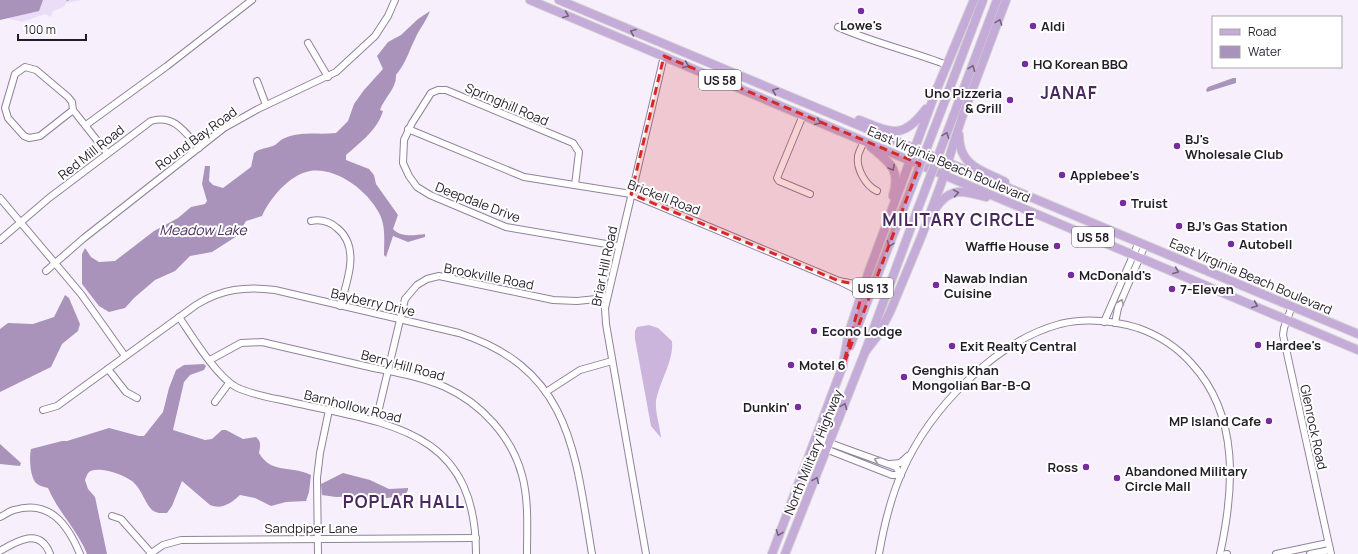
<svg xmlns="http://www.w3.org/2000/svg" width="1358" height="554" viewBox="0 0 1358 554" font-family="Manrope,sans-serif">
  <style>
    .green { fill: #ebdcf7 }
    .forest { fill: #cbb5dd }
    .water { fill: #a993ba }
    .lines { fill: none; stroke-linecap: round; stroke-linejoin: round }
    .stream { stroke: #a993ba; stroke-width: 1.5 }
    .minor-casing { stroke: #91829d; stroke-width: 8 }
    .major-casing { stroke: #d3d2d4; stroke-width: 10 }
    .minor { stroke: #fff; stroke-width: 6 }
    .major { stroke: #c5abd7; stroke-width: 8 }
    .major-bridge-casing { stroke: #d3d2d4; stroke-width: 10; stroke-linecap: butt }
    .major-bridge { stroke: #c5abd7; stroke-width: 8 }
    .oneway { stroke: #74647f }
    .oneway2 { stroke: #9c999e }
    .marked { fill: #d62828; fill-opacity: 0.2; stroke: #d62828; stroke-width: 3; stroke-dasharray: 8 5; stroke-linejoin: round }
    .poi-dot { fill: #762c9f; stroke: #fff; stroke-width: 1.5 }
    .labels { text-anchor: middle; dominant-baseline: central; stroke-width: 4; stroke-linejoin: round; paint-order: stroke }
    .shield { fill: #fff; stroke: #656168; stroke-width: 1 }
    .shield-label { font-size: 12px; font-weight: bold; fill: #231d27 }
    .poi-label { font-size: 13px; font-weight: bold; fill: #231d27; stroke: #fff; text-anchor: start }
    .street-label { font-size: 13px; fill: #231d27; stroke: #fff }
    .water-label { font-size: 14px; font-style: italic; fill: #4d2e61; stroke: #fff }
    .district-label { font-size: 17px; font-weight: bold; letter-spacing: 1px; fill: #4a2860; stroke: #fff }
  </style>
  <rect width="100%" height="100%" fill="#f7f0fc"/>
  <!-- green -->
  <path class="green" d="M43,0H82L66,3L64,7L53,11L51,17L45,14L22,22L7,18L25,14Z"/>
  <!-- forest -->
  <path class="forest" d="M649,325L658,328L672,341C674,361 660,380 656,401C655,412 660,426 661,438L651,426L635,339V331L637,327Z"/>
  <!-- water -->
  <g class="water">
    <path d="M0,0H43L39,11L0,20Z"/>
    <path d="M430,11C426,22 419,29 415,39C408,53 406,63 396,75C397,88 384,98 380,110L383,111C378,129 360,143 346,155V160L369,169L374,175L376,184L398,215L393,229C401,238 415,235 425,234V237L408,242L393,236L386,257L384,255C384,240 386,226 379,213C367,190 336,167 310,171C289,175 270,198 262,216L246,221L237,236L212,252L190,256L175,271L155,280L134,298L125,308L109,312L99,306L82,284V254L85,248L91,257L99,262L115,261L154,231L178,218L191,207L205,204L207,201L202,184L205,166H210L209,181L213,185L223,188L251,167L254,153C262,147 267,149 275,145C278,143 281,139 285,138C302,131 318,135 336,133L348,121L354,104L364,90L383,69L377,56L388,42L401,35L418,19Z"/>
    <path d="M1233,78H1236V83L1207,92L1206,90L1208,87Z"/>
    <path d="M65,295L69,298L80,324L78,331L62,344L51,367L0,392V329L8,323L33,324L54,317Z"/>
    <path d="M204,364L206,366L204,370L190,375L184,382L173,430L205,440L212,439L222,430H226L243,439L256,437C262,442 260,447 259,453C271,474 290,465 311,475L309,492L306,501L286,502L271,506L255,498L240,495C231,503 222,510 210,505L182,481L172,506L167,513C162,513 157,514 152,510C145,503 142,491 135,484C129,476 98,465 89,472C87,474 86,477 85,480L88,489L95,497L107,554H87C77,529 58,512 48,488C44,487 39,486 36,483C30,477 29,457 31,449L62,441H67L109,428L139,436H144L163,412L169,388L176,370L184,365Z"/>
    <path d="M0,444L21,463L20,466L0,464Z"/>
    <path d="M343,473L370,480L389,489L408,488V490L405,495L381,499L359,496L336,497L322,495L321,484Z"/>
  </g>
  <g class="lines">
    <!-- stream -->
    <path class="stream" d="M67,0H68"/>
    <!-- minor casing -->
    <g class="minor-casing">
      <g id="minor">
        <path d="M838,27C874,43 911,51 947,65"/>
        <path d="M308,43L328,77"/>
        <path d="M257,81L266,105"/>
        <path d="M73,110L40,136L29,138L24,136L8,118L5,108L15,74L25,67L36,70L68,97L72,102L73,110L107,153"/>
        <path d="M803,115L777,178L779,181L810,194"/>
        <path d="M86,125L167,66L252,0"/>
        <path d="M408,129L524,177L631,194L839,281"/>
        <path d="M864,142C862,146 859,151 858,156C856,169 866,186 877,191"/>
        <path d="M575,185L579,152L573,143L446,90H438L431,93L412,123L404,140L403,163L409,176L417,187L430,195L506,227L618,246"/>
        <path d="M0,198L81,294L125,356"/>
        <path d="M311,221C321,219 329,221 337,228C361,247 347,282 340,306"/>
        <path d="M0,240L49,198L151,121C174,114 185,132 199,148"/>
        <path d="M46,271L84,238L224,128L258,109L336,72L375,36L388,16L395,0"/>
        <path d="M861,296L853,288L839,281L855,284L865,282"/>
        <path d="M1292,306L1284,328L1283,335L1331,554"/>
        <path d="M179,317C192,336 216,376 236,387C252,395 273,398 291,402C389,424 476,429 476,554"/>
        <path d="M1104,322L1139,242"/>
        <path d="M1115,323L1118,308L1145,245"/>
        <path d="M210,360L241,343L262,342C296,350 331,358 365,366C392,372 420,376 445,387C481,403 512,437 522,475C529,501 527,528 527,554"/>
        <path d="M108,369L126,392L137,398"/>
        <path d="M546,392L580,370L612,361"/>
        <path d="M215,402L229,383"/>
        <path d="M43,410L57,406L196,305C221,289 246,286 275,290L459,333C572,370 575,453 592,554"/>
        <path d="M376,421L405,299L417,285L427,279L439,276L553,300L577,301L606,298"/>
        <path d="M813,444L892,475H901L896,467L816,438"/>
        <path d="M890,464L900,463L908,456"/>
        <path d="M112,516L121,519L151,553"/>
        <path d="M0,517C5,515 9,511 14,510C50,499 68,525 80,554"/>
        <path d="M0,551C17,541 40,527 50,554"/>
        <path d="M150,554L163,545L181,540L476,538"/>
        <path d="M318,554L317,478L320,453L329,410"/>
        <path d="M646,554L606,324L605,308L664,56"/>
        <path d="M879,554C884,525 890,499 902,472C929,410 994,342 1060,324C1085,318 1114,321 1138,328C1158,335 1178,348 1192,364C1240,416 1234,490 1220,554"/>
        <path d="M1226,554H1227"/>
        <path d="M1276,554L1328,543"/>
        <path d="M1310,554L1330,550"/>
      </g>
    </g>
    <!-- major casing -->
    <g class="major-casing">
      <g id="major">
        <path d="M530,0L1358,350"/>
        <path d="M559,0L1358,334"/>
        <path d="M941,111L983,0"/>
        <path d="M953,117L997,0"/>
        <path d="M859,120C891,132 902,141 926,109"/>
        <path d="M959,135C959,166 981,170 1005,182"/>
        <path d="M871,147C890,163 901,169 893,196"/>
        <path d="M935,209C950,187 962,190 986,197"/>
        <path d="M850,346L904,207"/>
        <path d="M865,352L878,335L890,312L922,235L941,184L961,120L1006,0"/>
        <path d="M842,369L849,332L869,271L936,91L974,0"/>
        <path d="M772,554L843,365"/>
        <path d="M785,554L865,352L917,211"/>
      </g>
    </g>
    <!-- minor -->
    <use href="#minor" class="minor"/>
    <!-- major -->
    <use href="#major" class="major"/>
    <!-- major-bridge casing -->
    <g class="major-bridge-casing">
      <g id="major-bridge">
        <path d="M904,207L941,111"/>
        <path d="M917,211L953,117"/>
      </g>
    </g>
    <!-- major-bridge -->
    <use href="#major-bridge" class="major-bridge"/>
  </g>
  <!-- one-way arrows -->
  <defs><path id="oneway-chevron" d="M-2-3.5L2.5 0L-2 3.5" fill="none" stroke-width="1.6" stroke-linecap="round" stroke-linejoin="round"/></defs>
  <g class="oneway">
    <use href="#oneway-chevron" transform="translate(566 15) rotate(23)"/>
    <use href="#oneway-chevron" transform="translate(999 22) rotate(-70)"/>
    <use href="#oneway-chevron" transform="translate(633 32) rotate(-157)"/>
    <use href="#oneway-chevron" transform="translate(686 65) rotate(23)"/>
    <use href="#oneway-chevron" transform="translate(972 68) rotate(-69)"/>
    <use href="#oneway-chevron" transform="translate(775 91) rotate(-158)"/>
    <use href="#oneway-chevron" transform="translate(818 122) rotate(23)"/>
    <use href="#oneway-chevron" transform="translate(946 135) rotate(-69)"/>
    <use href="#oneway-chevron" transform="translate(892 168) rotate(62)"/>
    <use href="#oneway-chevron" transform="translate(956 193) rotate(-10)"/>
    <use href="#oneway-chevron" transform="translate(890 244) rotate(111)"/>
    <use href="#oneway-chevron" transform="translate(1176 271) rotate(23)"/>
    <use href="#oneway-chevron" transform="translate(1255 305) rotate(23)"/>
    <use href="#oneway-chevron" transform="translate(844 406) rotate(-69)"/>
    <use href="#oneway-chevron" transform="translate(816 480) rotate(-68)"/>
    <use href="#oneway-chevron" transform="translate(779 533) rotate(111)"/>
  </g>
  <g class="oneway2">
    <use href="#oneway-chevron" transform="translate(1121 302) rotate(-67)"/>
    <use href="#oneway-chevron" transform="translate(877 460) rotate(-159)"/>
  </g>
  <!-- marked area -->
  <path class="marked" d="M664,56L920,164L842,369L864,286L839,281L631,194Z"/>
  <!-- markers -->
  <g class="poi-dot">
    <circle cx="861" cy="11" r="4"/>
    <circle cx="1033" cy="26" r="4"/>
    <circle cx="1025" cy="64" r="4"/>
    <circle cx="1010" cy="100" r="4"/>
    <circle cx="1177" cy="146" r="4"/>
    <circle cx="1062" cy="175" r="4"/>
    <circle cx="1123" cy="203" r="4"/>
    <circle cx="1179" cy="226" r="4"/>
    <circle cx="1231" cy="244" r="4"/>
    <circle cx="1057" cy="246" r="4"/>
    <circle cx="1071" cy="275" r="4"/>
    <circle cx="936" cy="285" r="4"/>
    <circle cx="1172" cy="289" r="4"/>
    <circle cx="814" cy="331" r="4"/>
    <circle cx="1258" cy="345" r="4"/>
    <circle cx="952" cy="346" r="4"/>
    <circle cx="791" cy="365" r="4"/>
    <circle cx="904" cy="377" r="4"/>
    <circle cx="798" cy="407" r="4"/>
    <circle cx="1269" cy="421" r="4"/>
    <circle cx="1086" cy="467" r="4"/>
    <circle cx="1117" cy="478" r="4"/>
  </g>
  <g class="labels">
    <!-- shield labels -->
    <g class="shield">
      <rect x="699" y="70" width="42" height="20" rx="3"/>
      <rect x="1072" y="227" width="42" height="20" rx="3"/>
      <rect x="853" y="278" width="40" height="20" rx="3"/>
    </g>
    <g class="shield-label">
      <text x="720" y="80">US 58</text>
      <text x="1093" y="237">US 58</text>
      <text x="873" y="288">US 13</text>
    </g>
    <!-- poi labels -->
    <g class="poi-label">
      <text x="861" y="25" text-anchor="middle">Lowe's</text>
      <text x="1041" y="26">Aldi</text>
      <text x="1033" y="64">HQ Korean BBQ</text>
      <text x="1002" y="93" text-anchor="end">Uno Pizzeria<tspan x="1002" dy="15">&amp; Grill</tspan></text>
      <text x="1185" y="139">BJ's<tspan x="1185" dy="15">Wholesale Club</tspan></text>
      <text x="1070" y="175">Applebee's</text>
      <text x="1131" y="203">Truist</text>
      <text x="1187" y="226">BJ's Gas Station</text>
      <text x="1239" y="244">Autobell</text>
      <text x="1049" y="246" text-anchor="end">Waffle House</text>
      <text x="1079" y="275">McDonald's</text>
      <text x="944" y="278">Nawab Indian<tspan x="944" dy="15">Cuisine</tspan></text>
      <text x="1180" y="289">7-Eleven</text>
      <text x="822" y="331">Econo Lodge</text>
      <text x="1266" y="345">Hardee's</text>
      <text x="960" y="346">Exit Realty Central</text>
      <text x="799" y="365">Motel 6</text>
      <text x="912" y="370">Genghis Khan<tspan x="912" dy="15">Mongolian Bar-B-Q</tspan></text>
      <text x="790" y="407" text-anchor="end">Dunkin'</text>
      <text x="1261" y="421" text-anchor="end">MP Island Cafe</text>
      <text x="1078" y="467" text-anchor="end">Ross</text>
      <text x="1125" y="471">Abandoned Military<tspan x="1125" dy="15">Circle Mall</tspan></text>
    </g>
    <!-- street labels -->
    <g class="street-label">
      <text transform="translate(507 104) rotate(23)">Springhill Road</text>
      <text transform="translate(196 138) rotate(-36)">Round Bay Road</text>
      <text transform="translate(91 152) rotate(-38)">Red Mill Road</text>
      <text transform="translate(949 164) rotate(23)">East Virginia Beach Boulevard</text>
      <text transform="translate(664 197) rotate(21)">Brickell Road</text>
      <text transform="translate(478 202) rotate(21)">Deepdale Drive</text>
      <text transform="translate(604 266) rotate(-78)">Briar Hill Road</text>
      <text transform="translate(489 276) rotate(11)">Brookville Road</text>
      <text transform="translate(1251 276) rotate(23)">East Virginia Beach Boulevard</text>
      <text transform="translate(373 302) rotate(13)">Bayberry Drive</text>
      <text transform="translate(403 365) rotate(15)">Berry Hill Road</text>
      <text transform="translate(353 406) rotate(14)">Barnhollow Road</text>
      <text transform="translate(1314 427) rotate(78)">Glenrock Road</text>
      <text transform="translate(813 452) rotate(-68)">North Military Highway</text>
      <text x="311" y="528">Sandpiper Lane</text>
    </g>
    <!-- water labels -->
    <g class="water-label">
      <text x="203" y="229">Meadow Lake</text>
    </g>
    <!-- district labels -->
    <g class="district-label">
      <text x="1069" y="92">JANAF</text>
      <text x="959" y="219">MILITARY CIRCLE</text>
      <text x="404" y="501">POPLAR HALL</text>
    </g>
  </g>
  <!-- legend -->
  <rect x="1212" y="16" width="130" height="52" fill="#ffffff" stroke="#a7a5a9"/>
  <rect x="1220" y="29" width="20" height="6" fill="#c5abd7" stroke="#a7a5a9"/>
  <text x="1248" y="36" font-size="12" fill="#231d27">Road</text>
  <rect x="1220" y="46" width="20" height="12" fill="#a993ba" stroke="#a7a5a9"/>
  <text x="1248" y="56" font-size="12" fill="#231d27">Water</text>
  <!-- scale -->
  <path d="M18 34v6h68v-6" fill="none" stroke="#231d27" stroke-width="2"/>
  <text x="24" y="34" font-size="12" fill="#231d27" stroke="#ffffff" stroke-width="3" paint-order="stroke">100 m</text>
</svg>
